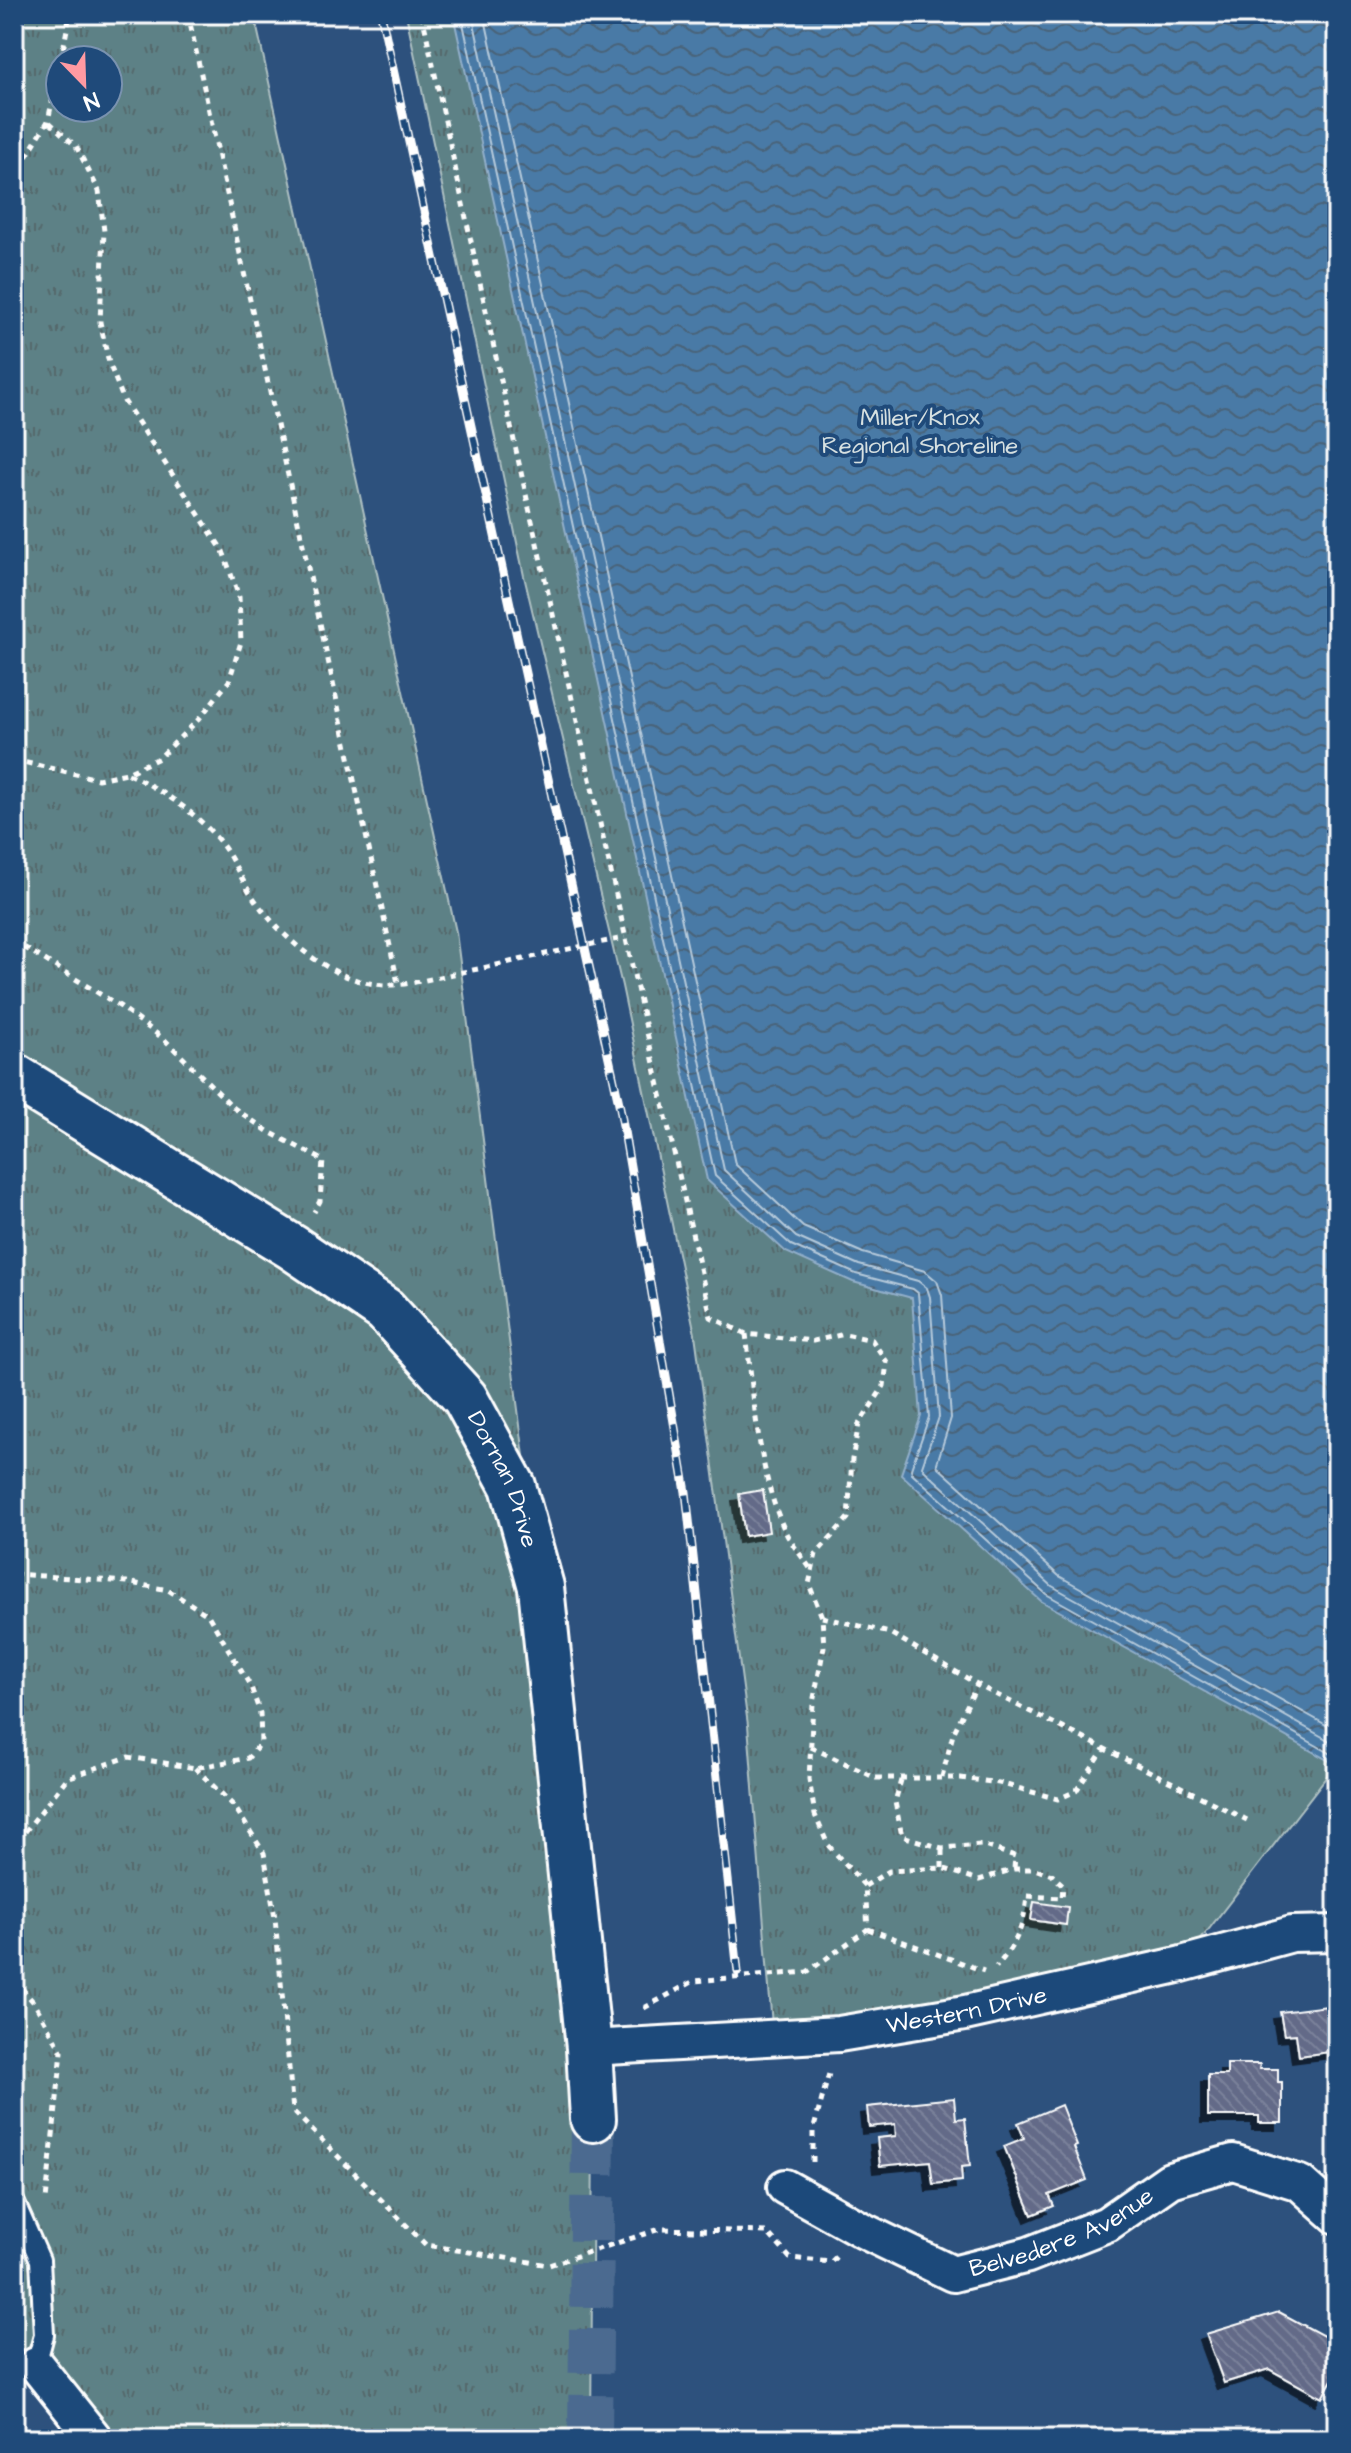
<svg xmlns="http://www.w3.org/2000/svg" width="1351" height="2453" viewBox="0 0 1351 2453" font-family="'Architects Daughter',sans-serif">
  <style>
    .park { fill: url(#park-tufts); stroke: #aec0c2; stroke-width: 2; fill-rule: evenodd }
    .water { fill: url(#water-waves); stroke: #92afca; stroke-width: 2 }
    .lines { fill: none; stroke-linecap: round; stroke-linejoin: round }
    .shore { stroke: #b6cadb; stroke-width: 2 }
    .building { fill: url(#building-back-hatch); stroke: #fff; stroke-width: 2; filter: url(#shadow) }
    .secondary-tunnel { stroke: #4c6b90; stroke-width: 44; stroke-dasharray: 44 22; stroke-linecap: butt }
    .lane-casing { stroke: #fff; stroke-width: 24 }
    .street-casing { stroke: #fff; stroke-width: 40 }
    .secondary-casing { stroke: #fff; stroke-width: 50 }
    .path { stroke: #fff; stroke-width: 5; stroke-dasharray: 6 6; stroke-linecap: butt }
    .lane { stroke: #1f4a7a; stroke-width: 18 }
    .street { stroke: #1f4a7a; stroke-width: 34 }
    .secondary { stroke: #1f4a7a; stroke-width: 44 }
    .rail-casing { stroke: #fff; stroke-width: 9 }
    .rail { stroke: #1f4a7a; stroke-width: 6; stroke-dasharray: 18; stroke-linecap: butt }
    .labels { text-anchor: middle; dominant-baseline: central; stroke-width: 8; stroke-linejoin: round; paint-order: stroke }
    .park-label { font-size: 24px; fill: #d6e0e1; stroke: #1f4a7a }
    .street-label { font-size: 24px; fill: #fff; stroke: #1f4a7a }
  </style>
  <defs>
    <pattern id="park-tufts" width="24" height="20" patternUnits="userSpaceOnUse" patternTransform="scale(2)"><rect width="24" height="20" fill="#5d8186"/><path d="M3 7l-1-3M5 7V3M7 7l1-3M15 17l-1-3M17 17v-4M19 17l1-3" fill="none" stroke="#55696c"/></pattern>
    <pattern id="water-waves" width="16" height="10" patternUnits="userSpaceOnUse" patternTransform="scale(2)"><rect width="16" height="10" fill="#497aa6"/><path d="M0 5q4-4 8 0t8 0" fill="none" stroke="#4a6379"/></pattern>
    <pattern id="building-back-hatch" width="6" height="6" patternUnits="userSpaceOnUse" patternTransform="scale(2)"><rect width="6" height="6" fill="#636b88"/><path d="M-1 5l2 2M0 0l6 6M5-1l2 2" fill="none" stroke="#7a819a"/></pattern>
    <filter id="shadow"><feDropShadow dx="-7" dy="7" stdDeviation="0" flood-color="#0009"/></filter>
  </defs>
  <rect width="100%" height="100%" fill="#2d517d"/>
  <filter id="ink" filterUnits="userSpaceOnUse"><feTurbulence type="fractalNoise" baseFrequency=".0125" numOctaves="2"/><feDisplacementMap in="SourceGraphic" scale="16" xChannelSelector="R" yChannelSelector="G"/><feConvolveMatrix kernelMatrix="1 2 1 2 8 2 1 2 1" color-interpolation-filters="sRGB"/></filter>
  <g filter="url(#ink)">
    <!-- park -->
    <g class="park">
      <path d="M14,14H254L456,932L541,1587L593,2119L591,2439H95L43,2374L14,2386ZM60,60H108V108H60Z"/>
      <path d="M406,14H1337V1763L1182,1964L773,2038L748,1725L695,1334L622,986L524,576Z"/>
    </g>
    <!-- water -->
    <path class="water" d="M453,14H1337V1763L1335,1764L1041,1601L901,1474L921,1416L912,1298L853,1282L786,1252L707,1180Z"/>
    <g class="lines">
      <!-- shore -->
      <g class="shore">
        <path d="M461,14L715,1176L791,1245L856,1274L913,1289L918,1293L929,1417L911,1469L912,1473L1046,1594L1337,1757"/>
        <path d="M472,14L724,1170L796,1237L859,1265L918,1281L927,1288L930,1297L939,1417L922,1466L924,1470L1052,1586L1337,1745"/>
        <path d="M484,14L735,1164L803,1227L863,1253L925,1271L937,1281L942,1295L951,1418L937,1463L938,1467L1059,1576L1337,1731"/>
      </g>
    </g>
    <!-- building -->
    <g class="building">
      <path d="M763,1490L769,1532L745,1536L739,1494Z"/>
      <path d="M1034,1902L1068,1907L1066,1925L1031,1920Z"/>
      <path d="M1327,2006L1328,2010L1337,2009V2051L1299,2056L1296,2034L1284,2035L1280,2012Z"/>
      <path d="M1227,2064H1260L1259,2069H1278V2082H1282V2123H1259V2116H1208V2075H1227Z"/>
      <path d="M954,2098L956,2119L965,2118L970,2166L961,2167L962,2181L933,2184L930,2161L880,2166L877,2138L896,2136L895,2124L869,2127L867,2107Z"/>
      <path d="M1061,2105L1077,2146L1074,2147L1087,2180L1049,2195L1054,2206L1032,2215L1004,2146L1024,2138L1018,2123Z"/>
      <path d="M1279,2312L1337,2343V2371L1322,2398L1269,2369L1224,2383L1206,2334Z"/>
    </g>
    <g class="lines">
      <!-- secondary-tunnel -->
      <path class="secondary-tunnel" d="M590,2439L593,2119"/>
      <!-- lane casing -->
      <g class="lane-casing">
        <path id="lane" d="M14,2201L40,2260L44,2335L36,2365"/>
      </g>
      <!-- street casing -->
      <g class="street-casing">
        <g id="street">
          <path id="s1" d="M589,2048L839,2034L965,2013L1182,1964L1292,1934L1337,1933"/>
          <path id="s2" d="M785,2187L864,2231L953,2274L1028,2255L1107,2224L1170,2180L1233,2162L1300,2183L1337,2216"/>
          <path d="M36,2365L95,2439"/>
        </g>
      </g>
      <!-- secondary casing -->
      <g class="secondary-casing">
        <g id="secondary">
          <path id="s3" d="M14,1076L292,1247L385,1310L465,1398L513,1486L541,1587L589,2048L593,2119"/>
        </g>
      </g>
      <!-- path -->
      <g class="path">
        <path d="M188,14L398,983"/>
        <path d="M422,14L516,450L711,1317L746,1334L813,1341L845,1334L872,1340L887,1362L884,1386L859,1424L852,1459L848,1518L816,1554L809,1584L822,1617L824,1647L813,1703L809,1779L815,1815L828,1845L865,1886L868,1929"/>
        <path d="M61,60L70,14"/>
        <path d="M14,177L48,121L60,64"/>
        <path d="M14,760L98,779L127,773L159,758L199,719L229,681L241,642L239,597L223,551L124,401L109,363L100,322L104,231L99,191L76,146L48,121"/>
        <path d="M128,774C162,790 196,812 220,842C232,857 240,877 251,894C276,933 326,978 375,984C399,988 429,979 453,974C510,963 567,948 625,938"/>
        <path d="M14,941L121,1007L165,1040L234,1108L269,1132L323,1160L320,1201L314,1212"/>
        <path d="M746,1334C754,1397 758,1477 787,1535C794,1547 804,1559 812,1571"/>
        <path d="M14,1574L127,1582L168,1590L208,1615L251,1687L260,1713L261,1743L248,1758L195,1768L128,1757L67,1778L14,1846"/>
        <path d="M822,1617L890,1633L987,1690L1247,1820"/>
        <path d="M811,1747L876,1778H961L999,1783L1058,1799L1076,1791L1104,1749"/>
        <path d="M195,1768L234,1806L264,1853L275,1918L293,2111L426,2245L549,2265L660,2229L767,2232L790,2258L831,2262L837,2256"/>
        <path d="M942,1777L953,1734L977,1685"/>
        <path d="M901,1780L895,1802L902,1836L942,1848L981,1845L1015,1856L1014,1869"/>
        <path d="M942,1868V1848"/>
        <path d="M865,1886L889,1871L942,1868L979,1880L1014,1869H1034L1052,1875L1063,1885L1062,1898L1027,1896C1024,1927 1016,1944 996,1967"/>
        <path d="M868,1929L984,1971"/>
        <path d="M14,1979L35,2004L62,2052L46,2200"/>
        <path d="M644,2008L694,1981L807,1972L868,1929"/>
        <path d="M813,2162V2131L830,2070"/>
      </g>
      <!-- lane -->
      <use href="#lane" class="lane"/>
      <!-- street -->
      <use href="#street" class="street"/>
      <!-- secondary -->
      <use href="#secondary" class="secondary"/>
      <!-- rail casing -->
      <g class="rail-casing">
        <path id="rail" d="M381,14L620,1108L686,1492L738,1972"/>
      </g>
      <!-- rail -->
      <use href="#rail" class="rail"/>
    </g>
  </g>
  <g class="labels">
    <!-- park labels -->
    <g class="park-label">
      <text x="920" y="418">Miller/Knox<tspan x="920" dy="28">Regional Shoreline</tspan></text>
    </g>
    <!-- street labels -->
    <g class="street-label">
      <text stroke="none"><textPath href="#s3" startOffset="648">Dornan Drive</textPath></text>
      <text stroke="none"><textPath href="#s1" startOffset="380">Western Drive</textPath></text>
      <text stroke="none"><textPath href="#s2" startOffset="306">Belvedere Avenue</textPath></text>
    </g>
  </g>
  <!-- margin -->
  <rect width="1351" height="2453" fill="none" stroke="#1f4a7a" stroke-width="48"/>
  <rect x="24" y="24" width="1303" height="2405" fill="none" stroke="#fff" stroke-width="3" filter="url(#ink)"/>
  <!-- north arrow -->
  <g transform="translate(84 84) rotate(157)"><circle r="38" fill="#1f4a7a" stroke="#7992af" stroke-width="2"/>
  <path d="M0-6L14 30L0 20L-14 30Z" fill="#ff9aa2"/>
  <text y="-12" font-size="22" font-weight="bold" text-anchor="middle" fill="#ffffff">N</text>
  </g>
</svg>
